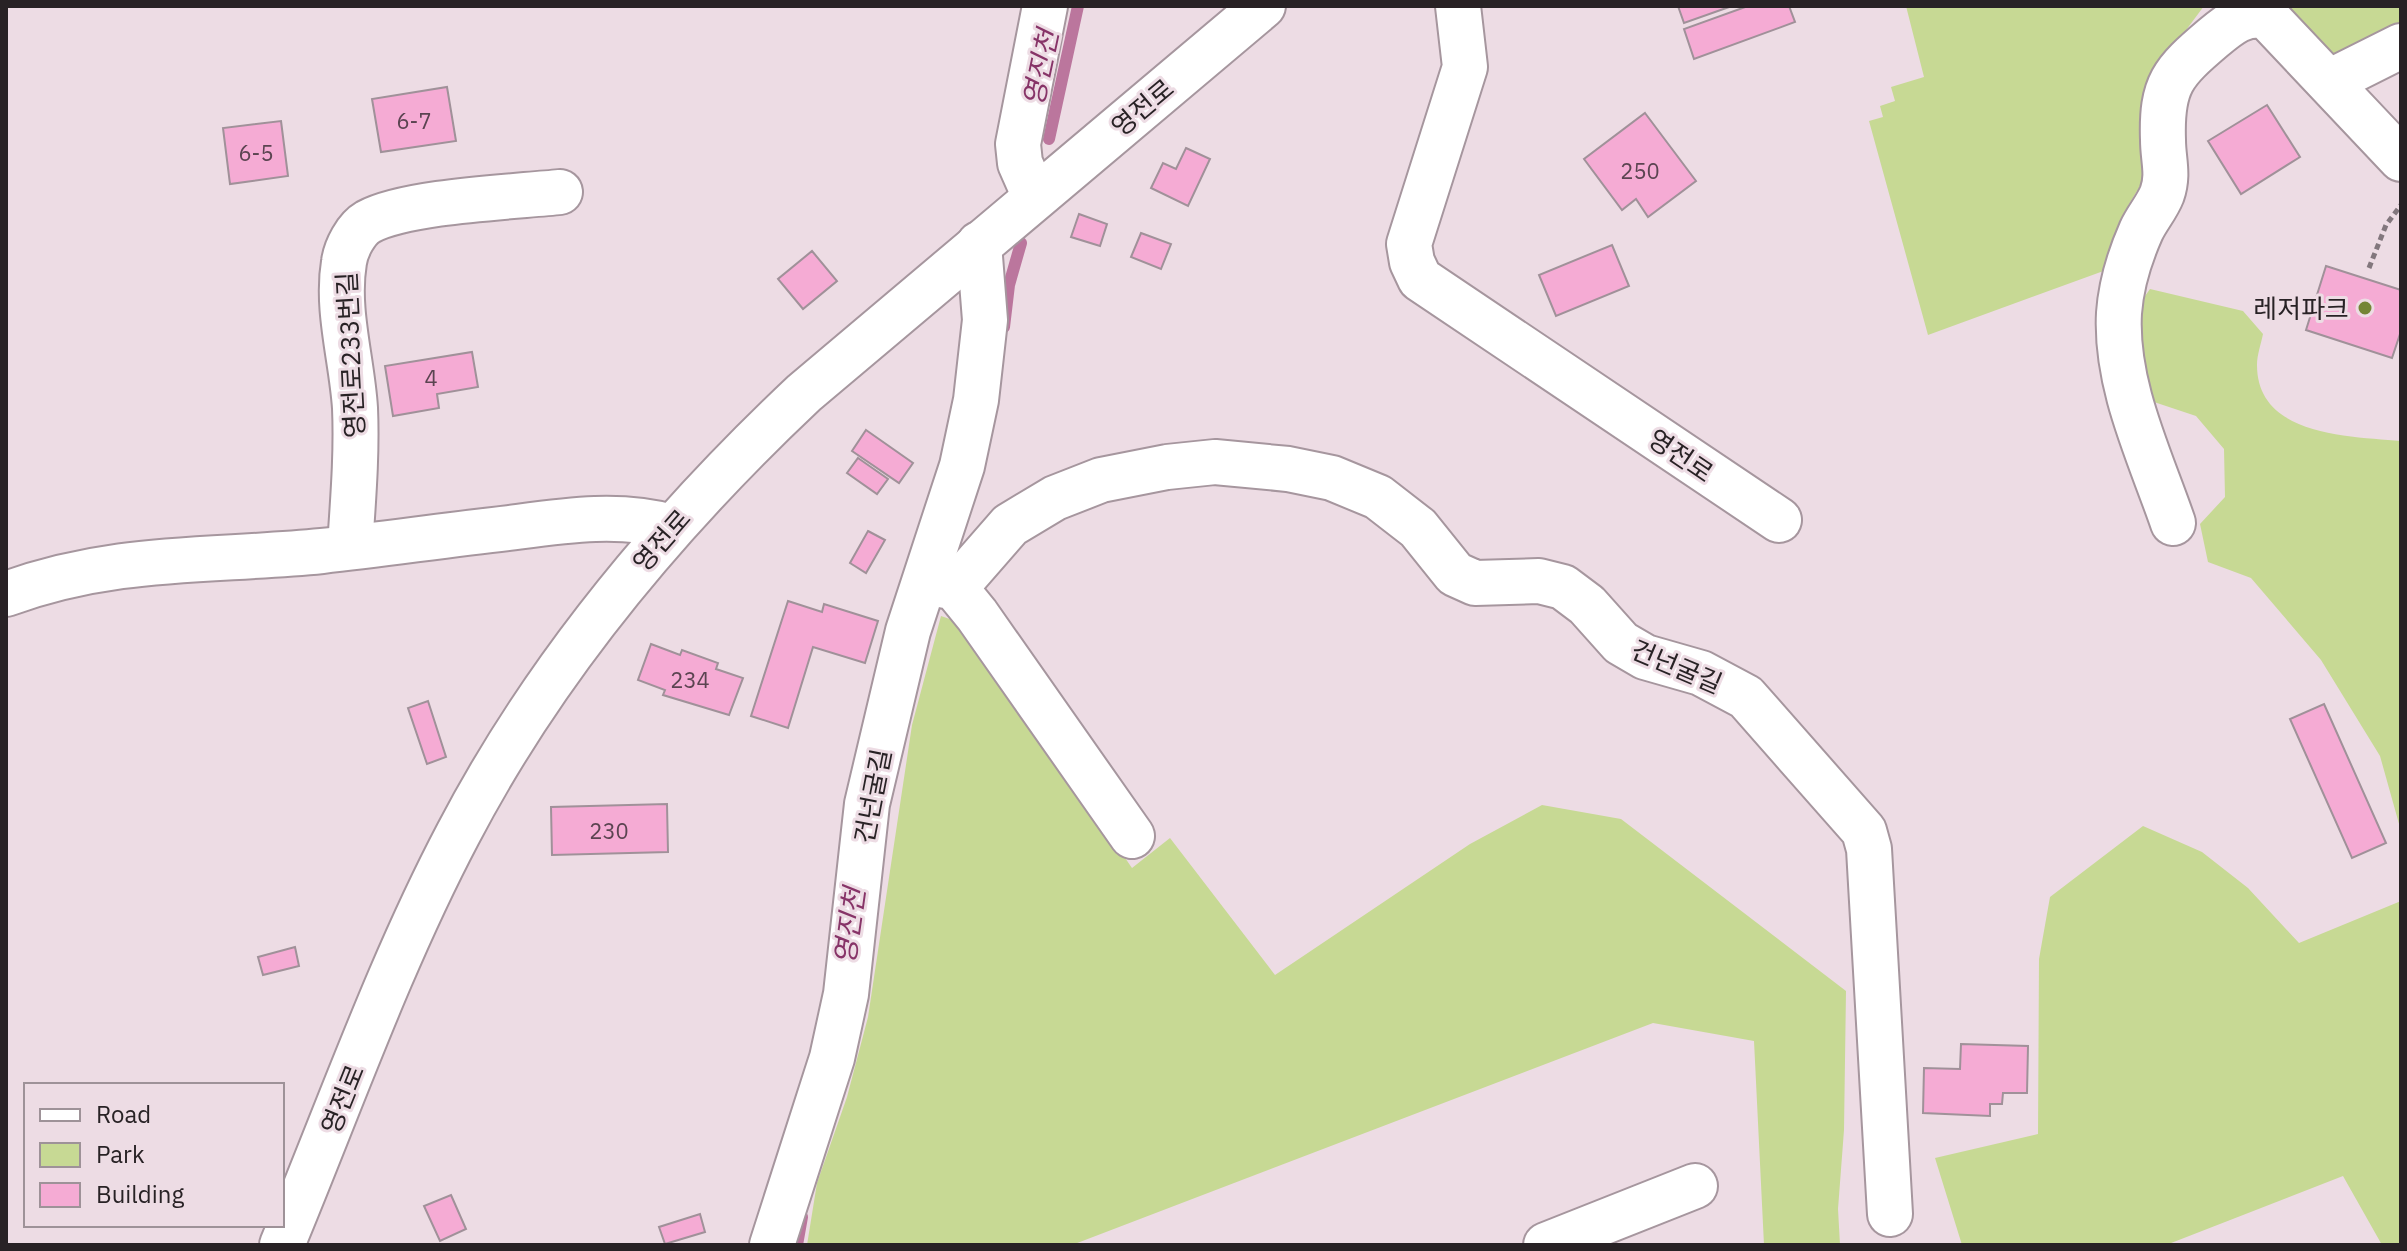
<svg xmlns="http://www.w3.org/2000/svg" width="2407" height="1251" viewBox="0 0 2407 1251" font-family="'IBM Plex Sans','Noto Sans KR',sans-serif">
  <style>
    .green { fill: #c7d994 }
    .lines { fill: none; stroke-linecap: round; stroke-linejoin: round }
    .stream { stroke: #bb769d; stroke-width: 12 }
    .building { fill: #f5abd4; stroke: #a09199; stroke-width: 2 }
    .minor-casing { stroke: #a6969e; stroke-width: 48 }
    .path { stroke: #82777d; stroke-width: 5; stroke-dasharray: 6 4; stroke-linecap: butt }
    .minor { stroke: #fff; stroke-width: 44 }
    .poi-dot { fill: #748535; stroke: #eddce4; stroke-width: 3 }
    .labels { text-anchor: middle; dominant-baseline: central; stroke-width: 6; stroke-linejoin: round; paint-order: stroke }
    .number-label { font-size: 22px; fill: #5b4451 }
    .street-label { font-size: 26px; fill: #282225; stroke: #eddce4 }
    .poi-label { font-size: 26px; fill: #282225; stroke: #eddce4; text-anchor: end }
    .water-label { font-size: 28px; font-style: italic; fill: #873468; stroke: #eddce4 }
  </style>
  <rect width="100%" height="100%" fill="#eddce4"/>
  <!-- green -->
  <g class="green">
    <path d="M1906,6H2204L2157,69L2145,178L2129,204L2109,269L1928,335L1869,121L1883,117L1880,106L1895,101L1891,87L1924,77Z"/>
    <path d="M2273,6H2401V22L2322,60Z"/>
    <path d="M2150,289L2243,311L2263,334C2261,344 2257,355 2257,365C2257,437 2351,436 2401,441V831L2380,756L2321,660L2251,578L2208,562L2200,524L2225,497L2224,449L2196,416L2148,400L2135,310Z"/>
    <path d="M941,616L964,624L1132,868L1170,838L1275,975L1470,844L1542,805L1621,819L1846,991L1844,1130L1838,1209L1840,1245H1764L1754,1041L1653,1023L1072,1245H807L817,1183L847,1097L868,1017L912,725Z"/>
    <path d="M2143,826L2202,852L2248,888L2299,943L2401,901V1245H2382L2343,1176L2166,1245H1962L1935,1158L2038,1134L2039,959L2050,897Z"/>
  </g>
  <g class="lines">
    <!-- stream -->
    <g class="stream">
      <path d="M1049,139L1078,6"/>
      <path d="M1004,327L1009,285L1021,243"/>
      <path d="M797,1245L802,1217"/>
    </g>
  </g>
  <!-- building -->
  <g class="building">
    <path d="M1678,6H1732L1684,23Z"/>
    <path d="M1748,6H1789L1795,22L1694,59L1684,29Z"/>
    <path d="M447,87L456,141L381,152L372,99Z"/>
    <path d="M2267,105L2300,157L2241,194L2208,141Z"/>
    <path d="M1645,113L1696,181L1648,217L1636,199L1622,210L1584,159Z"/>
    <path d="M281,121L288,176L230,184L223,128Z"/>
    <path d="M1186,148L1210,159L1188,206L1151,188L1163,163L1176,169Z"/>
    <path d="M1079,214L1107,224L1100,246L1071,237Z"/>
    <path d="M1141,233L1171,244L1161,269L1131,257Z"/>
    <path d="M1612,245L1629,286L1556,316L1539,275Z"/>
    <path d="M812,251L837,281L803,309L778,279Z"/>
    <path d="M2326,266L2401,290V331L2392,358L2306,330Z"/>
    <path d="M472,352L478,387L437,394L439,408L393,416L385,366Z"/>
    <path d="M866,430L913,463L899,483L852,451Z"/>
    <path d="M858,458L888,479L877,494L847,473Z"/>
    <path d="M868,531L885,540L866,573L850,563Z"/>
    <path d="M788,601L822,612L824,604L878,621L865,663L813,647L788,728L751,716Z"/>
    <path d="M651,644L680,655L682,650L718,663L716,669L743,678L729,715L663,695L665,690L638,680Z"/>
    <path d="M428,701L446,757L427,764L408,708Z"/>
    <path d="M2324,704L2386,843L2352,858L2290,719Z"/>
    <path d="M667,804L668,852L552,855L551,807Z"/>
    <path d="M295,947L299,966L263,975L258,957Z"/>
    <path d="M1961,1044L2028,1046L2027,1093H2003L2002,1104H1990V1116L1923,1113L1924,1068L1960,1069Z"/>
    <path d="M451,1195L466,1229L440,1241L424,1206Z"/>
    <path d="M700,1214L705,1232L665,1244L659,1227Z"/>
  </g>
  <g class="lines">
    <!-- minor casing -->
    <g class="minor-casing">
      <g id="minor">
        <path d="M1458,6L1465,67L1409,244L1412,262L1420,279L1779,520"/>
        <path d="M2329,82L2401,46"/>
        <path d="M1035,197L1020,163L1018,144L1045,6"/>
        <path d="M2173,523C2150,456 2115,385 2119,313C2121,285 2130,256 2141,231C2147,218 2157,207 2162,194C2169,174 2163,160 2163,140C2161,84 2173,72 2213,38C2231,23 2243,13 2266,16L2401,159"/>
        <path d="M350,547C353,501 357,454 355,408C352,360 336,310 344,262C346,248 356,229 368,222C407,201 512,197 560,192"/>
        <path d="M927,582L955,588L977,615L1132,836"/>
        <path d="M955,588L1010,525L1055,498L1101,480L1167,467L1215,462L1288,469L1332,478L1378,497L1418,528L1455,574L1475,583L1539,581L1563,587L1587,605L1621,643L1645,657L1701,673L1746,697L1864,831L1869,849L1890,1214"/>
        <path d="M6,594C116,554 209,562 322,551C384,544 447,535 509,528C562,521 619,512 671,527"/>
        <path d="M282,1245C339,1108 389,965 458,834C545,667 667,522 804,393L1263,6"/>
        <path d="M772,1245L832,1058L846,994L867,804L908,631L962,466L976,400L985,320L979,244"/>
        <path d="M1546,1245L1695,1186"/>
      </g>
    </g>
    <!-- path -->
    <path class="path" d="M2369,268L2386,225L2401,205"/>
    <!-- minor -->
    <use href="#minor" class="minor"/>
  </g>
  <!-- markers -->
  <circle class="poi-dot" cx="2365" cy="308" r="8"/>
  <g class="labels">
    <!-- number labels -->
    <g class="number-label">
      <text x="414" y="120">6-7</text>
      <text x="256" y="152">6-5</text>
      <text x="1640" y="170">250</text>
      <text x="431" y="377">4</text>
      <text x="690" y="679">234</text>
      <text x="609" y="830">230</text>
    </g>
    <!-- street labels -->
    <g class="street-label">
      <text transform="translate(1142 107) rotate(-40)">영전로</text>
      <text transform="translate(350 355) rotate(-93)">영전로233번길</text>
      <text transform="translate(1681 455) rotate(34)">영전로</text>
      <text transform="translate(661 540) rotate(-49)">영전로</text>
      <text transform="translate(1677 666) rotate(23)">건넌굴길</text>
      <text transform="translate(872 796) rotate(-79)">건넌굴길</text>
      <text transform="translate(342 1099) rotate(-68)">영전로</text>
    </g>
    <!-- poi labels -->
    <g class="poi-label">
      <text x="2349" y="308">레저파크</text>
    </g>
    <!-- water labels -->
    <g class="water-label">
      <text transform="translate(1040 68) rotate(-78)">영진천</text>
      <text transform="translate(849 926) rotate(-82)">영진천</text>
    </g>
  </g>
  <!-- border -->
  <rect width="2407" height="1251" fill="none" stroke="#282225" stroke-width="16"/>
  <!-- legend -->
  <rect x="24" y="1083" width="260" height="144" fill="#eddce4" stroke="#9e9298" stroke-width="2"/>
  <rect x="40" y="1109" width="40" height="12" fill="#ffffff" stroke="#9e9298" stroke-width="2"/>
  <text x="96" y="1123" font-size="24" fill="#282225">Road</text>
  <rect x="40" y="1143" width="40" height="24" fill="#c7d994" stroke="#9e9298" stroke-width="2"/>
  <text x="96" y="1163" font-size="24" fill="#282225">Park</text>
  <rect x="40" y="1183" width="40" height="24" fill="#f5abd4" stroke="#9e9298" stroke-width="2"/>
  <text x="96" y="1203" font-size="24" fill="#282225">Building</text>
</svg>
